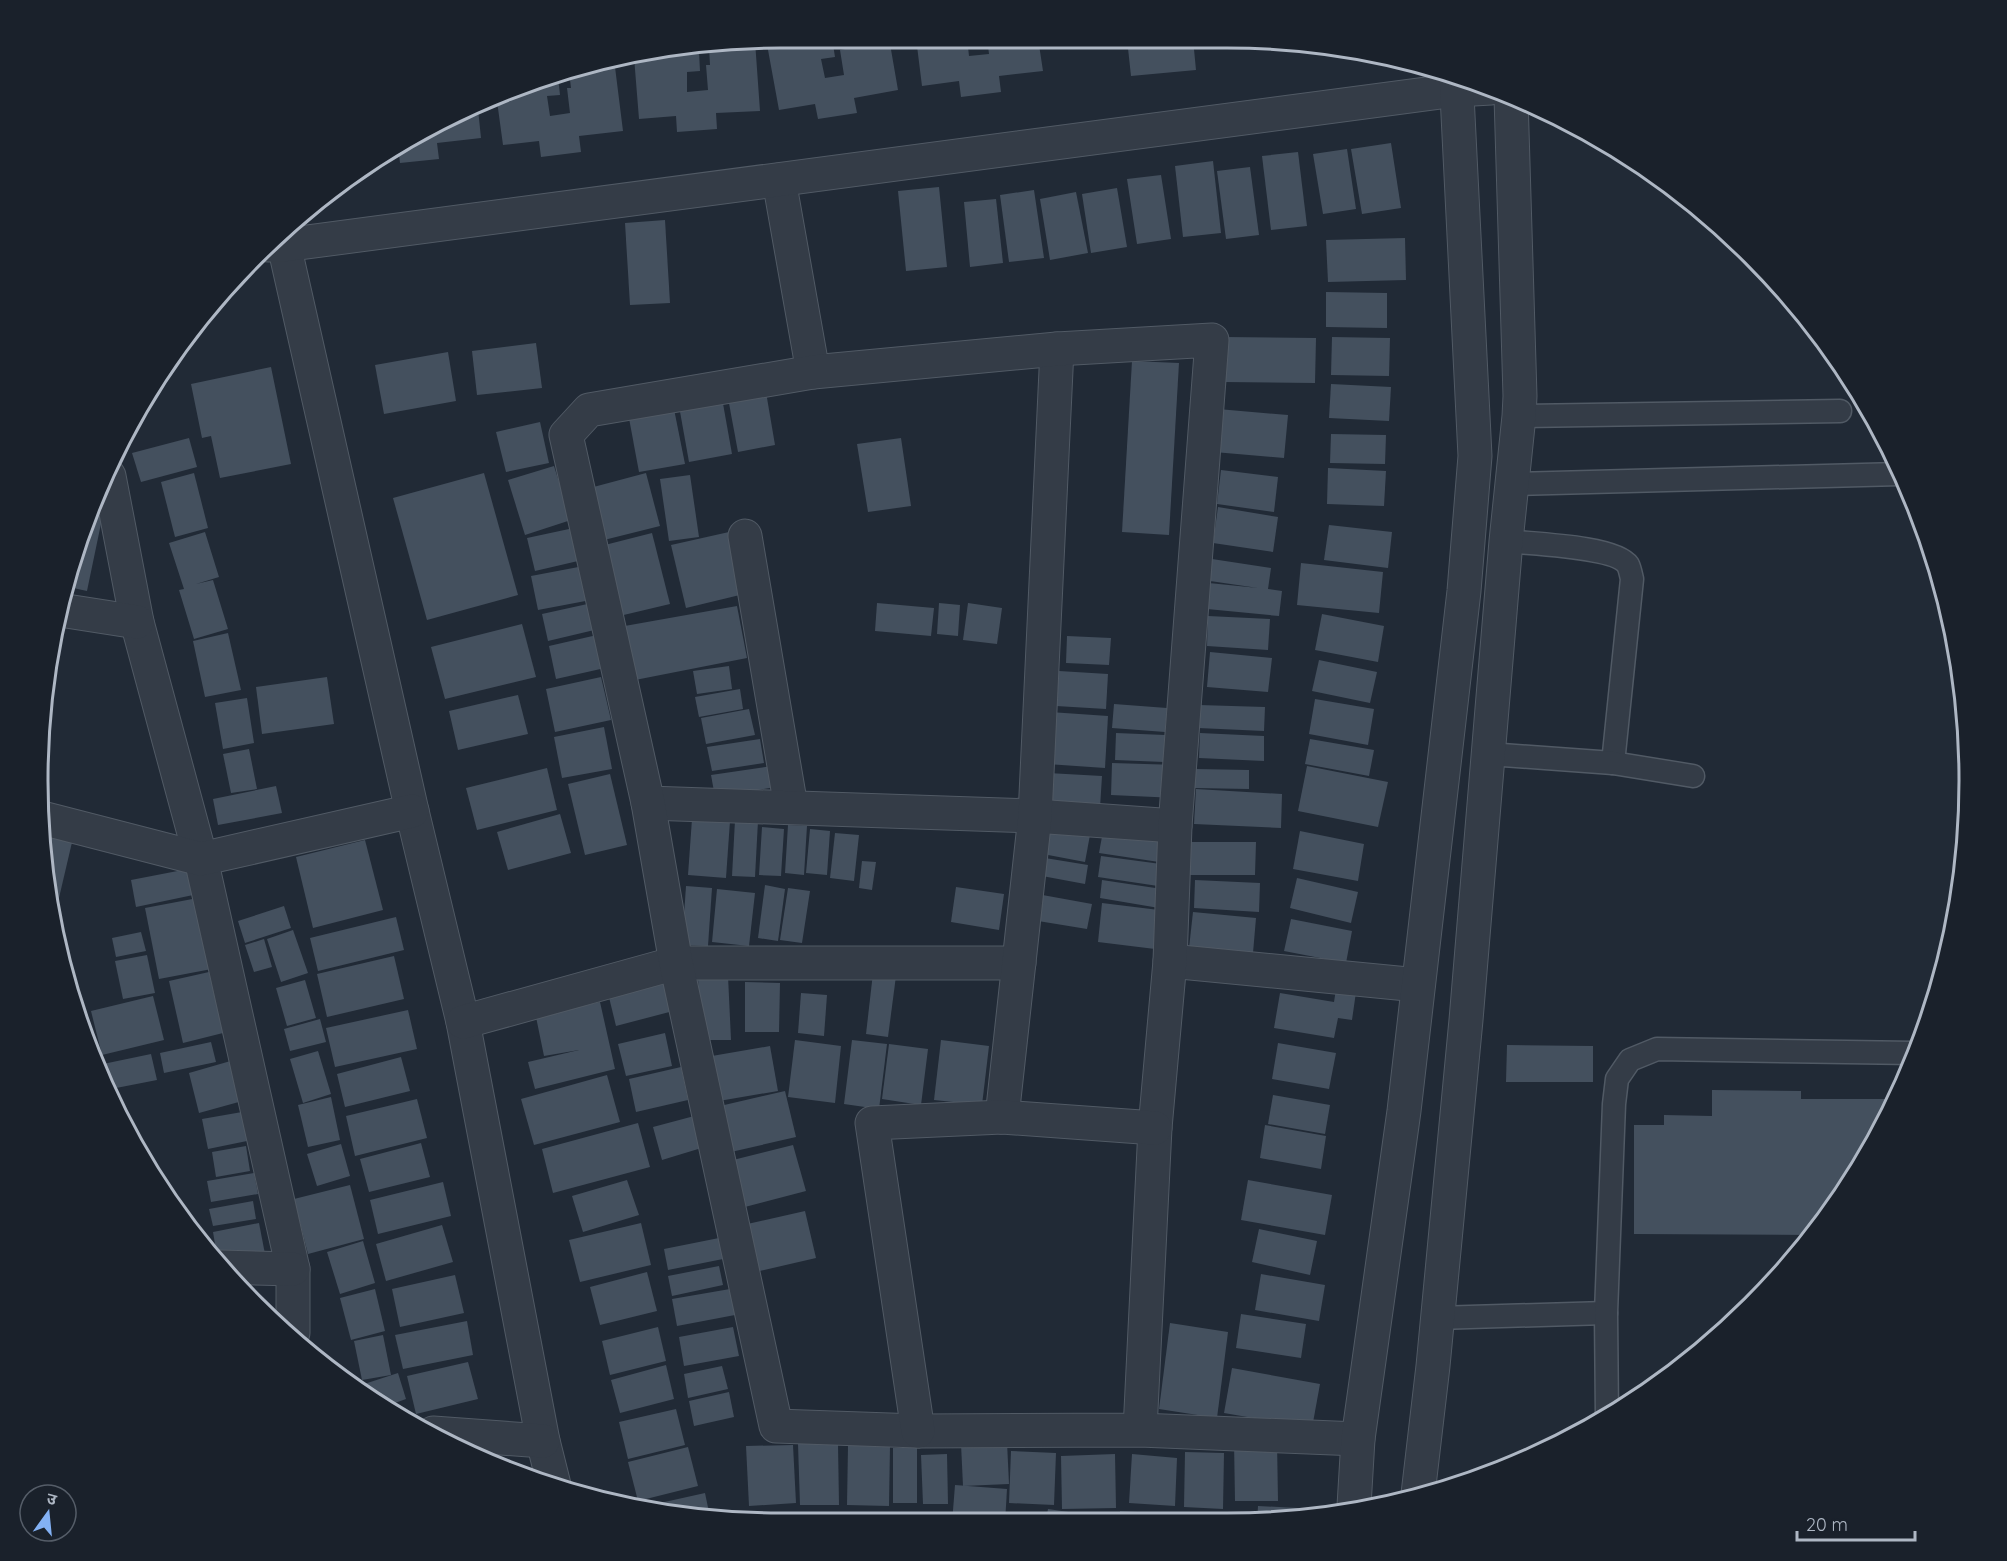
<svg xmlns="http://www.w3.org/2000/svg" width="2007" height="1561" viewBox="0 0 2007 1561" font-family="Quicksand,'Noto Sans Devanagari',sans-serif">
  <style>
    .building { fill: #44505e }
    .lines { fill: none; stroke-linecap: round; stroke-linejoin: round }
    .service-casing { stroke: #515a65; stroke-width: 25 }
    .minor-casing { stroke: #515a65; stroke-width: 35 }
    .tertiary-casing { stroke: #515a65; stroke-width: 35 }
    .service { stroke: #343c47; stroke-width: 22 }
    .minor { stroke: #343c47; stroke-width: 33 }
    .tertiary { stroke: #343c47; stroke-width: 33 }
    .rim { fill: none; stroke: #aeb7c4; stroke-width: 3 }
  </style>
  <rect width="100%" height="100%" fill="#212a36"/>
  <!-- building -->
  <g class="building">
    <path d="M780,38H808V42L832,38L835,57L821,59L825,78L844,75L840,50L845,49L843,38H889L898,90L854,98L857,113L818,119L815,104L779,110L766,39Z"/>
    <path d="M916,38H967L969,56L989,54L987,38H1038L1043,71L999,76L1001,92L961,97L959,81L922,86Z"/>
    <path d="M1127,39H1193L1196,70L1131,76Z"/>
    <path d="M755,41L760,111L716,113L717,129L677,132L676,116L639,119L634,57L675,51V54L699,52L700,71L687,72V92L708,90L706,65H710L709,47Z"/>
    <path d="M614,59L623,131L579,136L581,152L541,157L539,141L503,145L497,101L558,76L560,95L547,96L550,116L570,113L567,88H571L569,71L588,63Z"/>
    <path d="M478,109L481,138L437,143L439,159L400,163L398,146L409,137Z"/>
    <path d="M1391,143L1401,208L1362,214L1351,149Z"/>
    <path d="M1347,149L1356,209L1323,214L1313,154Z"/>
    <path d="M1298,152L1307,226L1271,230L1262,156Z"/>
    <path d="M1213,161L1221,233L1183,237L1175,166Z"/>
    <path d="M1250,167L1259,235L1226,239L1217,171Z"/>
    <path d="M1161,175L1171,239L1137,244L1127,179Z"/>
    <path d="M939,187L947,267L906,271L898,191Z"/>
    <path d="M1117,188L1127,247L1091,253L1082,194Z"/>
    <path d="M1034,190L1044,258L1009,262L1000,195Z"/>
    <path d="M1076,192L1088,253L1050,260L1040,199Z"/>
    <path d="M996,199L1003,263L970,267L964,202Z"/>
    <path d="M665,220L670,303L630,305L625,223Z"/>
    <path d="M1405,238L1406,280L1328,282L1326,240Z"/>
    <path d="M1326,292L1387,293V328L1326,327Z"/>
    <path d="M1224,337L1316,338L1315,383L1224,382Z"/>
    <path d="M1332,337L1390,338L1389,376L1331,375Z"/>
    <path d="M536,343L542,388L477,395L472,351Z"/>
    <path d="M448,352L456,401L384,414L375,365Z"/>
    <path d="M1132,361L1179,363L1169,535L1122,532Z"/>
    <path d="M271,367L291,464L220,478L211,436L202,438L191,384Z"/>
    <path d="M1331,384L1391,387L1389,421L1329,418Z"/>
    <path d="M766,392L775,445L738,452L728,398Z"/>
    <path d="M722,398L732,454L689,462L679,406Z"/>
    <path d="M673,404L685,464L639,472L628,413Z"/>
    <path d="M1218,409L1288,415L1284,458L1214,452Z"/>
    <path d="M540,422L549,463L506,472L496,432Z"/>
    <path d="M1331,434L1386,435L1385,464L1330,463Z"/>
    <path d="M189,438L197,467L141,482L132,453Z"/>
    <path d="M901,438L911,506L868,512L857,444Z"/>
    <path d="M554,466L571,520L525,535L508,480Z"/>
    <path d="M1328,468L1386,471L1384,506L1327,504Z"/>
    <path d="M1221,470L1278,477L1274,512L1217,504Z"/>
    <path d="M194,473L208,528L175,537L161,482Z"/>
    <path d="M484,473L518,595L427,620L393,498Z"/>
    <path d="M646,473L660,526L600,541L586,489Z"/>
    <path d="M690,475L699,537L669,541L660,479Z"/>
    <path d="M104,489L108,490L87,591L64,586Z"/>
    <path d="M1218,507L1278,517L1273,552L1213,543Z"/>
    <path d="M1329,525L1392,532L1388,568L1324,560Z"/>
    <path d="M583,526L591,558L535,571L527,538Z"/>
    <path d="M205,532L219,577L196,584L213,580L228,629L194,639L179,590L184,589L169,543Z"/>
    <path d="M729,532L744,594L686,608L671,545Z"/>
    <path d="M652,533L670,604L611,618L593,548Z"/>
    <path d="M1212,559L1271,568L1268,589L1282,591L1279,616L1207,609L1209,583L1258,588L1210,581Z"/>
    <path d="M1301,563L1383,572L1379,613L1297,605Z"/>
    <path d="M589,565L596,599L538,610L531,576Z"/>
    <path d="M601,601L607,627L548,641L542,614Z"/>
    <path d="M877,603L934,608L931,636L875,631Z"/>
    <path d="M939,603L960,605L958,636L937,634Z"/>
    <path d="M968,603L1002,608L997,644L963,640Z"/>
    <path d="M737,606L747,658L630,681L619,627Z"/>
    <path d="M1322,614L1384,626L1378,662L1315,650Z"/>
    <path d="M1208,616L1270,619L1268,650L1207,646Z"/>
    <path d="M522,624L536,677L445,699L431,647Z"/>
    <path d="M228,633L241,690L205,697L193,641Z"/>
    <path d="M597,635L605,668L556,679L549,646Z"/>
    <path d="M1067,636L1111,638L1109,665L1066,663Z"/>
    <path d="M1210,652L1272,658L1268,692L1207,687Z"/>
    <path d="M1319,660L1377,672L1370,703L1312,691Z"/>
    <path d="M729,666L732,689L697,694L693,671Z"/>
    <path d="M1059,671L1108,674L1106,709L1056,706Z"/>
    <path d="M327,677L334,724L262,734L256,687Z"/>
    <path d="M601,677L611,720L555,732L546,689Z"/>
    <path d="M740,689L743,709L699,717L695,697Z"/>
    <path d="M518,695L528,734L458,750L449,711Z"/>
    <path d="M247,698L254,743L223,749L215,703Z"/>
    <path d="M1315,699L1374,709L1368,745L1309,734Z"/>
    <path d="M1114,704L1167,708L1165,732L1112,728Z"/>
    <path d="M1199,705L1265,707L1264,731L1198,728Z"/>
    <path d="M749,709L755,735L706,744L701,718Z"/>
    <path d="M1050,712L1108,716L1105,768L1047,764Z"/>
    <path d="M604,727L612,769L562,778L554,737Z"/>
    <path d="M1116,733L1165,735L1164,762L1115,760Z"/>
    <path d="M1200,733L1264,736V761L1199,758Z"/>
    <path d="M760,739L764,763L712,771L707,747Z"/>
    <path d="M1310,739L1374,750L1369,776L1305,764Z"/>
    <path d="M249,749L257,789L231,793L223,754Z"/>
    <path d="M1112,763L1178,765L1176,798L1111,795Z"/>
    <path d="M772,766L776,787L715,797L711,775Z"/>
    <path d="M1307,766L1388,782L1378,827L1298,811Z"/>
    <path d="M547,768L557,810L477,830L466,788Z"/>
    <path d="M1195,769L1249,770V789L1194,788Z"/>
    <path d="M1048,773L1102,776L1100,808L1047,805Z"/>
    <path d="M610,774L627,845L585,855L568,784Z"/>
    <path d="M276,786L282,813L218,825L213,799Z"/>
    <path d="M1196,789L1282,794L1281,828L1194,824Z"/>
    <path d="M560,814L571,853L508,870L497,832Z"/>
    <path d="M692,819L730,821L726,878L688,875Z"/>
    <path d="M735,820L758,821L755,877L732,876Z"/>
    <path d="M788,825L807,826L804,875L785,873Z"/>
    <path d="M762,827L784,829L781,876L759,875Z"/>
    <path d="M1048,827L1090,835L1085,862L1043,854Z"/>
    <path d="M810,829L830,831L827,875L806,873Z"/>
    <path d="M1103,831L1162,840L1159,862L1099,853Z"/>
    <path d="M1300,831L1364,844L1358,881L1293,869Z"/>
    <path d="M44,832L73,838L55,915Z"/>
    <path d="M835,833L859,835L854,881L830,878Z"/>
    <path d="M365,840L383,910L313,928L296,857Z"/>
    <path d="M1187,842H1256L1255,875H1187Z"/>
    <path d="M1101,856L1161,864L1158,886L1098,877Z"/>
    <path d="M1045,858L1088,865L1085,884L1042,876Z"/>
    <path d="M862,861L876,862L872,890L859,888Z"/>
    <path d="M193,868L198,894L136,907L131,880Z"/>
    <path d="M1297,878L1358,892L1351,923L1290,908Z"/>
    <path d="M1102,880L1162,889L1159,908L1100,898Z"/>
    <path d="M1195,880L1260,883L1259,912L1194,908Z"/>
    <path d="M765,885L785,889L778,941L758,938Z"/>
    <path d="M686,886L712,888L708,946L682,945Z"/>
    <path d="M956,887L1004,894L999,930L951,922Z"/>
    <path d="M788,888L810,891L802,943L780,940Z"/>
    <path d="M717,889L755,893L749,946L712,942Z"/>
    <path d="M1037,894L1092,904L1087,929L1032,920Z"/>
    <path d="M203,897L217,968L159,979L145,908Z"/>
    <path d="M1102,903L1159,910L1155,949L1098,942Z"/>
    <path d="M284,906L291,928L245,943L238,921Z"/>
    <path d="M1193,912L1256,918L1253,953L1189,948Z"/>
    <path d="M396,917L404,950L318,971L310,938Z"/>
    <path d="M1291,919L1352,931L1346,963L1284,951Z"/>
    <path d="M293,930L308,973L281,982L267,939Z"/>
    <path d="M141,932L146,951L116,957L112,938Z"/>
    <path d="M264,939L272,967L254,972L245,945Z"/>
    <path d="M147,955L155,993L123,999L115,961Z"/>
    <path d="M394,956L404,999L327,1017L317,974Z"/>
    <path d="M209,972L223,1033L183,1043L169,981Z"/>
    <path d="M873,973L896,976L888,1037L866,1034Z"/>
    <path d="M668,974L677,1010L616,1026L607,989Z"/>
    <path d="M728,976L731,1040H701L698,977Z"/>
    <path d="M305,980L316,1018L287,1026L276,988Z"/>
    <path d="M745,982L780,983L779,1032H745Z"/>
    <path d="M1336,989L1356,992L1352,1020L1338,1018L1334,1038L1274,1028L1280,993L1334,1002Z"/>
    <path d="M801,993L827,995L824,1036L798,1033Z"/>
    <path d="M153,996L164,1040L102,1055L91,1011Z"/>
    <path d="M600,1002L615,1069L535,1089L528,1062L579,1050L544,1056L536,1017Z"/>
    <path d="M408,1010L417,1049L335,1067L326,1028Z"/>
    <path d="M320,1019L326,1042L290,1051L284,1029Z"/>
    <path d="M665,1033L672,1066L626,1076L618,1044Z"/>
    <path d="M795,1040L841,1046L835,1103L788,1097Z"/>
    <path d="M852,1040L887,1044L879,1109L844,1104Z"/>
    <path d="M941,1040L989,1046L982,1105L934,1100Z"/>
    <path d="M211,1042L216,1062L164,1073L160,1053Z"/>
    <path d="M1278,1043L1336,1053L1329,1089L1272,1079Z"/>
    <path d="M889,1044L928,1049L921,1105L882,1099Z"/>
    <path d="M1507,1045L1593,1046V1082H1506Z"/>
    <path d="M770,1046L778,1091L713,1102L706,1057Z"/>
    <path d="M318,1051L331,1094L303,1103L290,1059Z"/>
    <path d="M151,1054L157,1080L111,1089L103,1064Z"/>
    <path d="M401,1057L410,1091L345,1107L337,1074Z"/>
    <path d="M234,1060L246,1100L199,1113L189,1073Z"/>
    <path d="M681,1067L688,1100L636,1112L629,1079Z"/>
    <path d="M607,1075L620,1122L534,1145L521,1099Z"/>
    <path d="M1712,1090L1801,1091V1099H1897L1893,1109L1814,1235L1634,1234V1125H1664V1115L1712,1116Z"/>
    <path d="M785,1091L796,1137L731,1152L720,1106Z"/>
    <path d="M1273,1095L1330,1105L1325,1134L1268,1124Z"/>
    <path d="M331,1097L340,1140L308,1147L298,1105Z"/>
    <path d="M417,1099L427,1138L355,1156L346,1116Z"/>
    <path d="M242,1112L247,1141L208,1149L202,1119Z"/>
    <path d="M698,1115L708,1146L662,1160L653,1127Z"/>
    <path d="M638,1123L650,1167L553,1193L542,1149Z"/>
    <path d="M1265,1125L1326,1136L1321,1169L1260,1158Z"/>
    <path d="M421,1143L430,1177L369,1192L360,1159Z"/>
    <path d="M341,1144L350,1176L317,1186L307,1154Z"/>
    <path d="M793,1145L806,1191L741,1208L729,1161Z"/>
    <path d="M246,1146L250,1171L216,1177L212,1152Z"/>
    <path d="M254,1173L258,1194L211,1202L207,1181Z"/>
    <path d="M627,1180L639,1215L583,1232L572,1196Z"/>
    <path d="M1248,1180L1332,1195L1325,1235L1241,1220Z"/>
    <path d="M443,1182L451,1216L378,1234L370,1200Z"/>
    <path d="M350,1185L364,1239L308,1254L294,1199Z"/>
    <path d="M253,1201L256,1219L213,1226L209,1209Z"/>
    <path d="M805,1211L816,1258L755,1272L743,1225Z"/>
    <path d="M259,1223L265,1254L218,1262L213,1232Z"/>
    <path d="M641,1223L651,1265L580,1282L569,1240Z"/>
    <path d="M442,1225L453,1262L386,1281L376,1244Z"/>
    <path d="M1259,1229L1317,1241L1310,1275L1252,1262Z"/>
    <path d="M724,1237L728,1258L668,1270L664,1249Z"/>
    <path d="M363,1241L375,1283L340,1294L327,1252Z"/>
    <path d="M719,1266L723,1285L672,1296L668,1276Z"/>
    <path d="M647,1272L657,1311L600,1325L590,1287Z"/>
    <path d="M1261,1274L1325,1285L1319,1321L1255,1310Z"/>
    <path d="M455,1275L464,1313L400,1327L392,1289Z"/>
    <path d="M375,1289L385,1331L351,1340L340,1298Z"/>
    <path d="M730,1289L735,1315L677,1326L672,1299Z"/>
    <path d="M1241,1314L1306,1324L1301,1358L1236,1348Z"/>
    <path d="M467,1321L473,1355L403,1369L395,1335Z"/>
    <path d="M1170,1323L1228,1332L1217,1418L1159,1409Z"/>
    <path d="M658,1327L666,1361L610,1375L602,1341Z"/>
    <path d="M733,1327L739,1356L684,1366L679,1337Z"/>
    <path d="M383,1335L391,1375L362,1380L354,1341Z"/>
    <path d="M468,1362L478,1399L416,1414L407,1376Z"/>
    <path d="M666,1365L674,1399L620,1413L611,1380Z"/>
    <path d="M722,1366L728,1389L688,1398L684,1374Z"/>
    <path d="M1232,1368L1320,1384L1312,1428L1224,1413Z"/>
    <path d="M398,1373L406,1399L384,1407L367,1398L355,1387Z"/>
    <path d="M729,1392L734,1417L694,1426L689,1401Z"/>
    <path d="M676,1409L685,1445L628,1459L619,1422Z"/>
    <path d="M1234,1441H1277L1278,1501H1235Z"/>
    <path d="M1007,1442L1009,1484L963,1486L961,1444Z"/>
    <path d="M798,1444H838L839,1505H800Z"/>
    <path d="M793,1445L796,1503L749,1506L746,1446Z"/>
    <path d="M848,1446H890L889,1506L847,1505Z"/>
    <path d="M688,1447L698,1486L638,1501L628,1462Z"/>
    <rect x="893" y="1448" width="24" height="55"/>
    <path d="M1011,1451L1056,1453L1054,1505L1009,1503Z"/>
    <path d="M1185,1452L1224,1453L1223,1509L1184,1507Z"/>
    <path d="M947,1454L948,1504H923L921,1455Z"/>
    <path d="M1115,1454L1116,1508L1062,1509L1061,1456Z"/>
    <path d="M1132,1454L1177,1458L1175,1506L1129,1503Z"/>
    <path d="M955,1485L1007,1489L1005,1523H952Z"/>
    <path d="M705,1493L710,1517L642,1510V1507Z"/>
    <path d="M1258,1506L1298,1508V1517L1275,1522H1257Z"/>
    <path d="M1048,1509L1082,1514L1081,1523H1045Z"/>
    <path d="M1120,1511L1155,1513V1522H1120Z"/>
    <path d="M1213,1513L1253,1514V1522H1213Z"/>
    <path d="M1173,1514L1209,1516V1522H1173Z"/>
    <path d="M781,1520L815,1521V1523H781Z"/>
  </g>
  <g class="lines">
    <!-- service casing -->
    <g class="service-casing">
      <g id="service">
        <path d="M1519,416L1840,411"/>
        <path d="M1513,484L1900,474"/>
        <path d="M1506,541C1530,544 1615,546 1628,565C1630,569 1631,575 1632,579L1613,763"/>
        <path d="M1489,754L1613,763L1693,776"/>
        <path d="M1437,1318L1606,1313"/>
        <path d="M1607,1418L1606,1313L1614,1104L1617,1079L1630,1060L1657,1049L1914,1053"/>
      </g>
    </g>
    <!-- minor casing -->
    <g class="minor-casing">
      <g id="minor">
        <path d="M779,180L813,372"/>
        <path d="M284,245L412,811L463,1022L543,1441L554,1485"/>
        <path d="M109,476L137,622L201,859L293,1269V1333"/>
        <path d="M745,536L791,807"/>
        <path d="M60,610L137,622"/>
        <path d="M648,803L1035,816L1175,826"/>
        <path d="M42,818L201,859L412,811"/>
        <path d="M1170,961L1418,985"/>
        <path d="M463,1022L676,963H1019"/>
        <path d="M1002,1117L1035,816L1057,349"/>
        <path d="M220,1267L293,1269"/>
        <path d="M1140,1430L1155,1128L1170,961L1175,826L1212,340L1057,349L813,372L589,410L566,435L648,803L676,963L776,1426L918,1431L1140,1430L1358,1439"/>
        <path d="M918,1431L872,1123L1002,1117L1155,1128"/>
        <path d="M433,1433L543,1441"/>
      </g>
    </g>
    <!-- tertiary casing -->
    <g class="tertiary-casing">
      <g id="tertiary">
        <path d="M268,245H284L1456,90L1491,88"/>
        <path d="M1418,1494L1433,1366L1466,1020L1506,541L1519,416L1520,396L1511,97"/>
        <path d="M1354,1506L1358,1439L1404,1111L1464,591L1475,456L1456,75"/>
      </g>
    </g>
    <!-- service -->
    <use href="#service" class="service"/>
    <!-- minor -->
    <use href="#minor" class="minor"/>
    <!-- tertiary -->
    <use href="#tertiary" class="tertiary"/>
  </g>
  <!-- crop -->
  <path d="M0 0H2007V1561H0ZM780 48H1227A732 732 0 0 1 1959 780V781A732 732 0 0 1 1227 1513H780A732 732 0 0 1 48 781V780A732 732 0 0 1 780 48Z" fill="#1a212b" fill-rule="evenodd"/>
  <path class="rim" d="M780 48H1227A732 732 0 0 1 1959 780V781A732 732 0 0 1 1227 1513H780A732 732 0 0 1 48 781V780A732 732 0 0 1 780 48Z"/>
  <!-- north arrow -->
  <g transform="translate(48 1513) rotate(15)"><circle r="28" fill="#1a212b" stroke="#555d68" stroke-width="1.5"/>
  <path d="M0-4.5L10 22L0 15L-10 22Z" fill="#83b1f4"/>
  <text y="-9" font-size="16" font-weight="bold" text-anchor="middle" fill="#aeb7c4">उ</text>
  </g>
  <!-- scale -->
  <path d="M1797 1531v9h118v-9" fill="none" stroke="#aeb7c4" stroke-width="3"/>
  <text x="1806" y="1531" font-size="18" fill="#aeb7c4" stroke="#1a212b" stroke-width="4.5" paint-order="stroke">20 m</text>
</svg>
